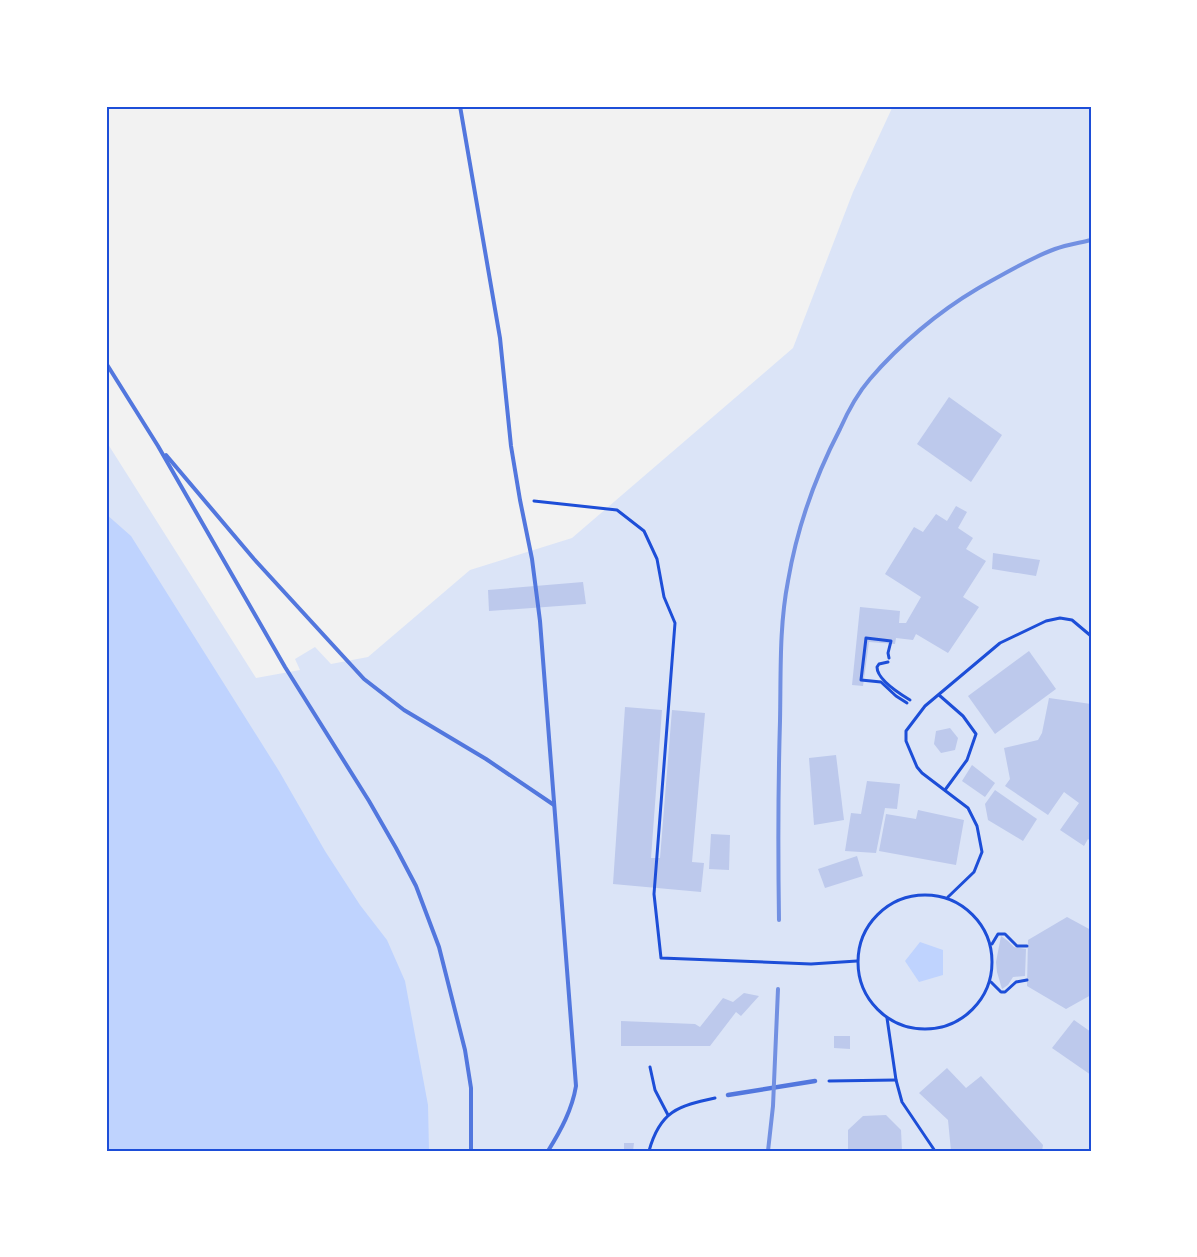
<svg xmlns="http://www.w3.org/2000/svg" width="1197" height="1257" viewBox="0 0 1197 1257" font-family="Karla,sans-serif">
  <style>
    .green { fill: #dbe4f7 }
    .water { fill: #bfd3fe }
    .building { fill: #bdc9ec }
    .lines { fill: none; stroke-linecap: round; stroke-linejoin: round }
    .path { stroke: #1d4ed8; stroke-width: 3 }
    .service { stroke: #5277de; stroke-width: 4 }
    .pedestrian { stroke: #5277de; stroke-width: 4.5 }
    .rail { stroke: #7290e2; stroke-width: 4 }
    .neatline { fill: none; stroke: #1d4ed8; stroke-width: 2 }
  </style>
  <rect width="100%" height="100%" fill="#f2f2f2"/>
  <!-- green -->
  <path class="green" d="M893,106H1091V1151H106V441L256,678L300,670L295,659L315,647L331,664L368,657L470,570L572,538L793,348L853,192Z"/>
  <!-- water -->
  <g class="water">
    <path d="M106,514L131,536L279,771L325,851L360,905L387,940L405,981L428,1105L429,1151H106Z"/>
    <path d="M920,942L943,950V975L919,982L905,961Z"/>
  </g>
  <!-- building -->
  <g class="building">
    <path d="M949,397L1002,435L971,482L917,444Z"/>
    <path d="M956,506L967,512L958,528L973,538L966,549L986,561L963,597L979,607L948,653L916,634L913,640L896,638L895,644L869,642L863,686L852,685L860,607L900,611L899,623H906L921,597L885,574L914,527L923,532L936,514L947,521Z"/>
    <path d="M993,553L1040,560L1036,576L992,569Z"/>
    <path d="M583,582L586,604L489,611L488,590Z"/>
    <path d="M1029,651L1056,689L995,734L968,696Z"/>
    <path d="M1049,698L1091,704V841L1088,839L1084,846L1060,830L1079,803L1064,792L1048,815L1005,786L1010,779L1004,748L1038,740L1042,733Z"/>
    <path d="M625,707L662,710L651,858H660L672,710L705,713L692,862L704,863L701,892L613,884Z"/>
    <path d="M950,728L958,738L955,750L941,753L934,744L936,731Z"/>
    <path d="M836,755L844,820L814,825L809,758Z"/>
    <path d="M972,765L995,783L985,797L962,781Z"/>
    <path d="M867,781L900,784L897,809L885,808L876,853L845,851L851,813L861,814Z"/>
    <path d="M995,790L1037,819L1023,841L988,820L985,804Z"/>
    <path d="M918,810L964,820L956,865L879,851L886,814L916,819Z"/>
    <path d="M711,834L730,835L729,870L709,869Z"/>
    <path d="M857,856L863,876L825,888L818,869Z"/>
    <path d="M1067,917L1091,930V995L1066,1009L1027,986L1028,940Z"/>
    <path d="M1001,936L1008,941L1014,947L1026,949L1025,976L1013,977L1008,985L1002,989L997,972L996,962Z"/>
    <path d="M744,993L759,996L741,1016L736,1012L710,1046H621V1021L695,1024L700,1027L723,998L733,1002Z"/>
    <path d="M1074,1020L1091,1032V1075L1052,1048Z"/>
    <path d="M834,1036H850V1049L834,1048Z"/>
    <path d="M947,1068L966,1088L981,1076L1043,1145L1042,1151H951L948,1120L919,1093Z"/>
    <path d="M886,1115L901,1130L902,1151H848V1130L863,1116Z"/>
    <path d="M624,1143H634L633,1151H624Z"/>
  </g>
  <g class="lines">
    <!-- path -->
    <g class="path">
      <path d="M534,501L617,510L644,531L657,559L664,597L675,623L654,894L661,958L811,964L857,961"/>
      <path d="M889,658L888,653L891,641L866,638L861,680L881,682L896,696L907,703"/>
      <path d="M888,662L879,664L877,667C877,680 900,694 910,700"/>
      <path d="M939,695L963,716L976,734L967,760L945,790"/>
      <circle cx="925" cy="962" r="67"/>
      <path d="M948,897L974,872L982,852L977,826L968,808L922,773L917,767L906,741V731L925,706L1000,643L1046,621L1060,618L1072,620L1091,636"/>
      <path d="M992,944L998,934H1005L1017,946H1027"/>
      <path d="M991,982L1001,992H1005L1016,982L1027,980"/>
      <path d="M887,1018L896,1080L902,1102L935,1151"/>
      <path d="M650,1067L655,1090L668,1115"/>
      <path d="M829,1081L896,1080"/>
      <path d="M649,1151C660,1111 678,1106 715,1098"/>
    </g>
    <!-- service -->
    <g class="service">
      <path d="M460,106L500,338L511,446L520,500L532,559L540,621L576,1086C572,1110 561,1130 548,1151"/>
      <path d="M106,363L158,446L285,667L369,801L396,848L416,886L439,947L465,1050L471,1088V1151"/>
      <path d="M166,455L254,559L364,679L404,710L486,759L554,805"/>
    </g>
    <!-- pedestrian -->
    <path class="pedestrian" d="M728,1095L815,1081"/>
    <!-- rail -->
    <g class="rail">
      <path d="M779,920C778,854 778,788 780,721C781,675 779,627 788,581C797,528 815,477 840,429C848,411 857,394 870,379C899,345 938,312 977,289C1002,275 1028,259 1055,249C1066,245 1079,243 1091,240"/>
      <path d="M768,1151L773,1106L778,989"/>
    </g>
  </g>
  <!-- border -->
  <rect width="1197" height="1257" fill="none" stroke="#ffffff" stroke-width="215"/>
  <rect x="108" y="108" width="982" height="1042" class="neatline"/>
</svg>
